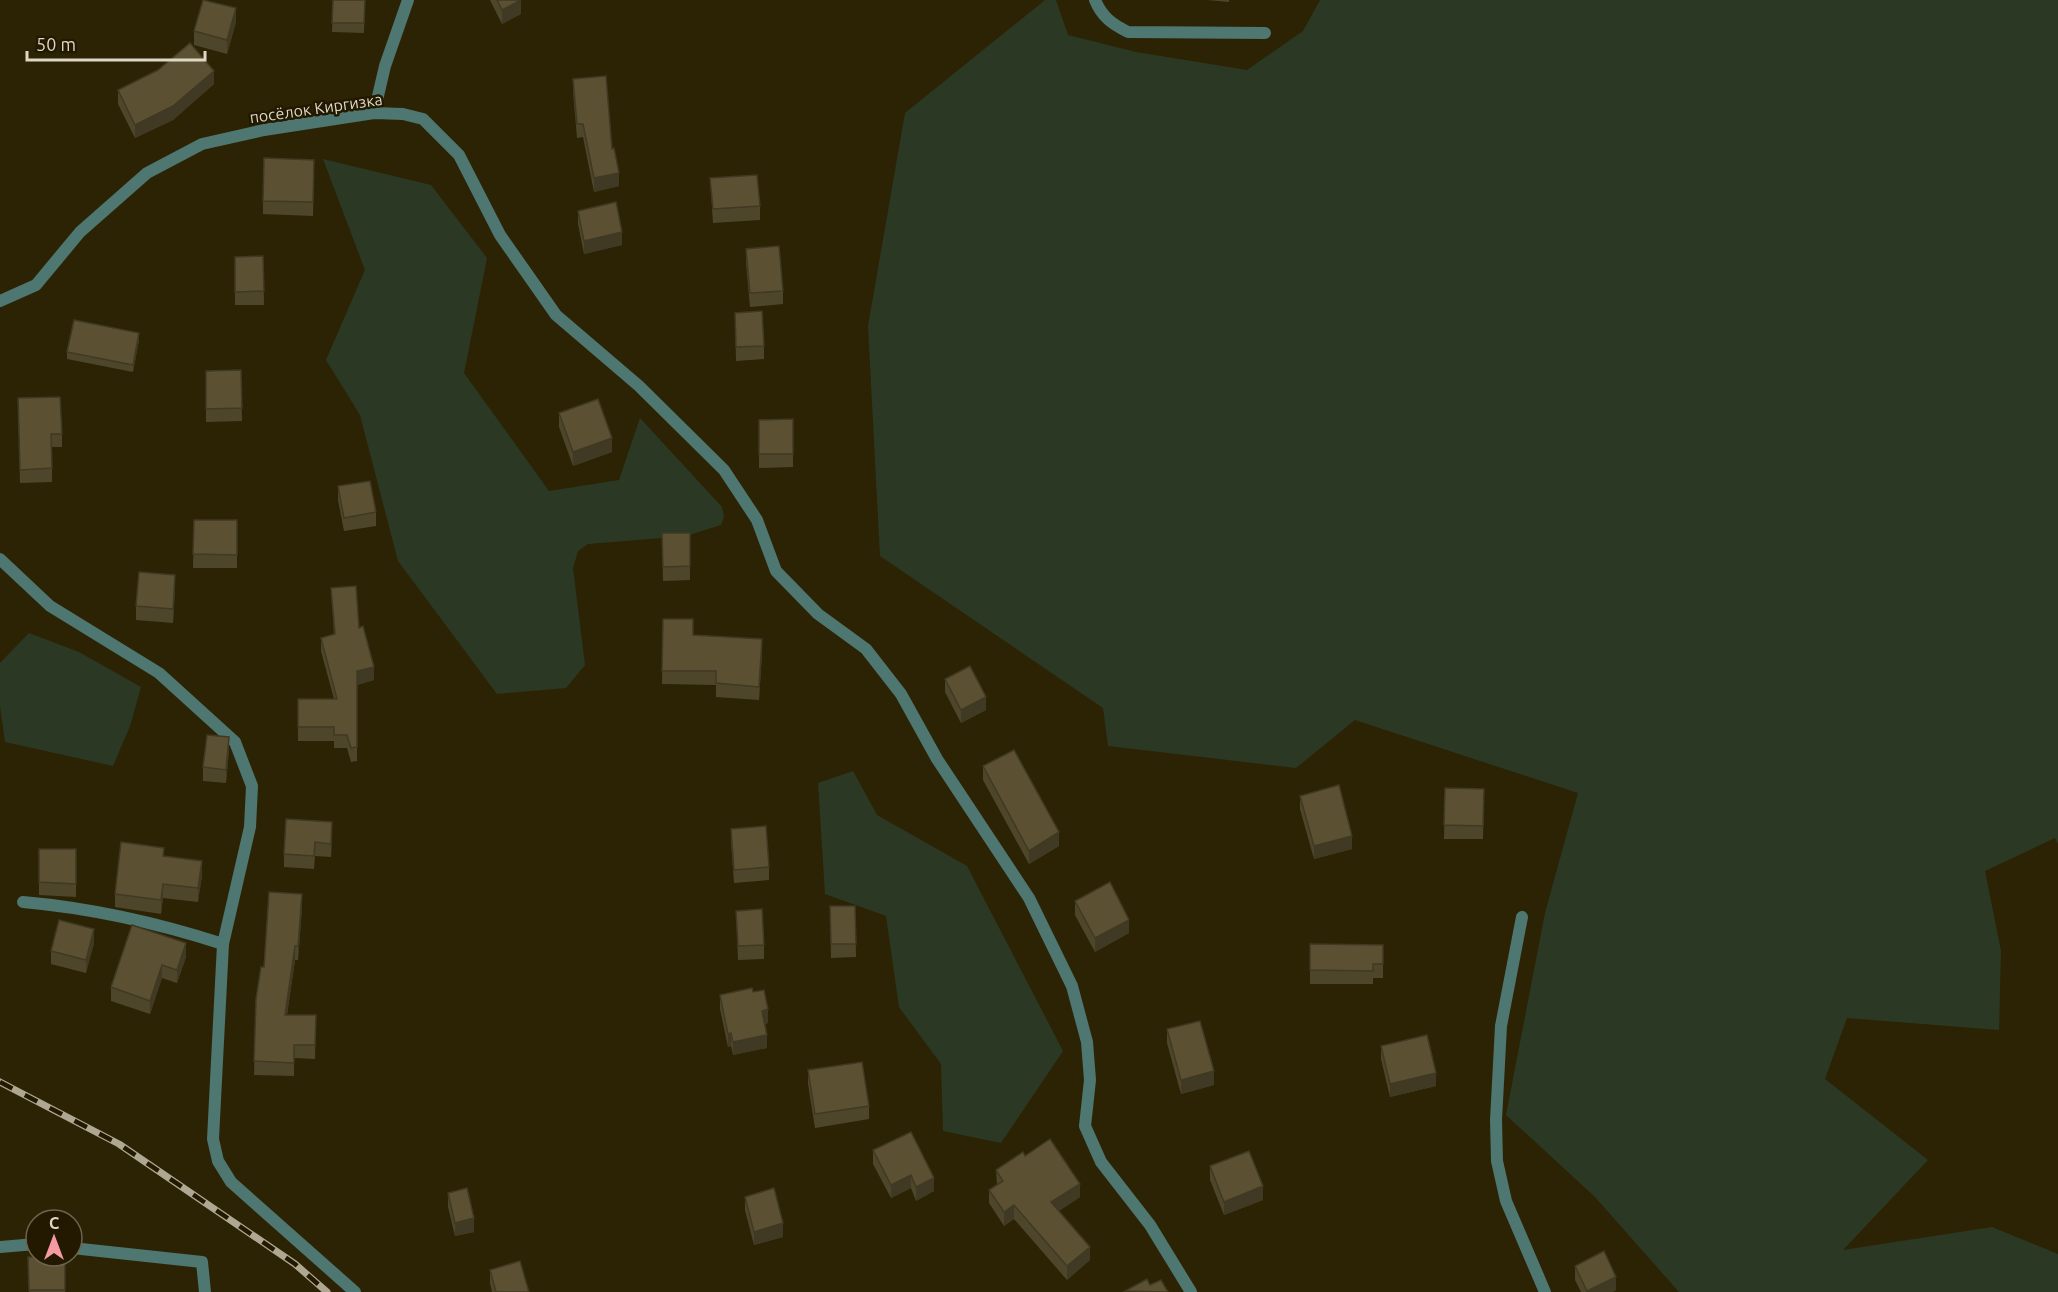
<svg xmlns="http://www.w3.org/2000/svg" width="2058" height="1292" viewBox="0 0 2058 1292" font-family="Ubuntu,sans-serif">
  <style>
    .green { fill: #2b3924 }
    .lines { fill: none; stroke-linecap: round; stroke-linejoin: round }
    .street { stroke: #4d7770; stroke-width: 12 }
    .rail-casing { stroke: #aea792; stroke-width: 7 }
    .rail { stroke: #221900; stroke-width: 4.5; stroke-dasharray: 14; stroke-linecap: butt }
    .wall { fill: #4e462b }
    .shaded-wall { fill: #403923 }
    .building { fill: #5b5132; stroke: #403923; stroke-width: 1.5 }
    .labels { text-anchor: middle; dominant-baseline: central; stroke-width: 5; stroke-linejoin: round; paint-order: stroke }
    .street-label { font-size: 16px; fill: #ddd7c6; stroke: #221900 }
  </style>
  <rect width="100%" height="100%" fill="#2c2304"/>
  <!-- green -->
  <g class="green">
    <path d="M1045,0H1056L1068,35L1136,52L1247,70L1303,31L1320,0H2058V844L2055,838L1985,871L2001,951L1999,1030L1847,1018L1825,1079L1928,1160L1843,1250L1992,1227L2058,1254V1292H1679L1595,1197L1506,1115L1545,913L1578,793L1355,720L1296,768L1108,746L1103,708L880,556L868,326L905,113Z"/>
    <path d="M323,159L431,185L487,258L464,373L549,491L619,480L640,418L722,507L724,516L721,525L686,536L588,544L578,551L573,568L585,665L566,688L497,694L398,561L360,415L326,360L365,270Z"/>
    <path d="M29,633L79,652L141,687L130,726L113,766L5,742L0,706V663Z"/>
    <path d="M853,771L877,815L967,866L1063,1051L1001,1143L943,1131L941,1064L899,1007L886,916L825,894L818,783Z"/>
  </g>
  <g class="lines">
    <!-- street -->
    <g class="street">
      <path d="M1095,0C1102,17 1112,24 1128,32L1265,33"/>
      <path d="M374,113L385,66L408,0"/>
      <path d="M0,301L36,285L80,232L147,173L202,144L264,130L374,113L403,114L423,119L459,155L500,235L556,315L639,386L724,470L757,520L776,571L818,614L866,649L901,694L937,759L1029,898L1072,986L1087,1042L1090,1080L1085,1126L1101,1162L1150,1225L1191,1292"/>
      <path d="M0,559L50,606L159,673L235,742L252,786L250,827L223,944L213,1139L218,1161L231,1182L355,1292"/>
      <path d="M23,902C91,908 158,923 223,944"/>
      <path d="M1522,917L1501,1026L1496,1120L1497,1161L1506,1201L1545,1292"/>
      <path d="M0,1247L36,1244"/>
      <path d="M72,1248L202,1262L205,1292"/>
    </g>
    <!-- rail casing -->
    <g class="rail-casing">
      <path id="rail" d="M0,1082L119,1144L295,1264L327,1292"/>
    </g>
    <!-- rail -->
    <use href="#rail" class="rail"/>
  </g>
  <!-- wall -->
  <g class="wall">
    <path d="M333,0H365L364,33L332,32Z"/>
    <path d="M490,0H521V14L502,24Z"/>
    <path d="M1207,0H1229V2Z"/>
    <path d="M236,22L227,54L194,45V31Z"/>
    <path d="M573,79L612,149L619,186L594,192L583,137L577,138L573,92Z"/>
    <path d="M214,84L173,120L135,138L118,104V90Z"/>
    <path d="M314,174L313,216L263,214V201Z"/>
    <path d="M710,178L760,206V220L713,223Z"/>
    <path d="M578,211L622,245L584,254L578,224Z"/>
    <path d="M746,249L783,291V304L750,307L746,263Z"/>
    <path d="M263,256L264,305H235V257Z"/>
    <path d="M735,313L764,346V359L736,361Z"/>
    <path d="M139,340L133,372L67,359V352Z"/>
    <path d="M241,370L242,421L206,422V371Z"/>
    <path d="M18,398L62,434V447H52V482L20,483Z"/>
    <path d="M559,413L612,452L573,466L559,427Z"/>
    <path d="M793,419V467L759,468V420Z"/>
    <path d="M338,486L376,512V526L344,531L338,500Z"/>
    <path d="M194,520H237V568H193Z"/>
    <path d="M662,533H690V580L663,581Z"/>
    <path d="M331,588L359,628L374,680L357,685V761L351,762L347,748H334V741H298V699H334L321,651V638L334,634Z"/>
    <path d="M175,589L173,623L136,620V606Z"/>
    <path d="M663,619L693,635L762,652L759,700L716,697V685L662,684Z"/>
    <path d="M945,679L986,710L961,723L945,692Z"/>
    <path d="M229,750L226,783L203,781V767Z"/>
    <path d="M983,766L1059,846L1029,864L983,780Z"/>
    <path d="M1445,788L1484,789L1483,839H1444Z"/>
    <path d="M1300,796L1352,849L1314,859L1300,809Z"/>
    <path d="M731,829L769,867V880L734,883L731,842Z"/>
    <path d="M332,835L331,857L315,856L314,869L284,867V854Z"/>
    <path d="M39,849H76V897L39,895Z"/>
    <path d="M164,856L202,875L198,902L163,898L161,914L115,907V894Z"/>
    <path d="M1075,901L1129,933L1095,952L1075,915Z"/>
    <path d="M830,906H855L856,957L831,958Z"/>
    <path d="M302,908L298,960H295L287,1015H316L315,1059L294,1058V1076L254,1075L256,999L264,967Z"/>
    <path d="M736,911L764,945V959L738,960Z"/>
    <path d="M132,925L186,957L177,983L162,978L150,1014L111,1001V987Z"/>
    <path d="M94,943L86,973L51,964V951Z"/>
    <path d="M1310,944L1383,945V978H1373V984H1310Z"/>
    <path d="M720,995L768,1023L765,1024L767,1048L733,1055L731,1046L728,1047L720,1009Z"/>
    <path d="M1167,1029L1214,1085L1181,1094L1167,1043Z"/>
    <path d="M1381,1046L1436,1086L1390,1097L1381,1059Z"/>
    <path d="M808,1070L869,1106V1119L815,1128L808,1084Z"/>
    <path d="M873,1150L934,1191L916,1201L911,1188L891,1198L873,1164Z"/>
    <path d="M1025,1156L1080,1197L1059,1211L1090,1260L1067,1280L1014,1219L1004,1226L989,1203V1190L997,1185L996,1170Z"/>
    <path d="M1210,1166L1263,1200L1224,1215L1210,1180Z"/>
    <path d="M448,1193L474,1232L455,1236L448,1207Z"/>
    <path d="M745,1197L783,1237L754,1245L745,1210Z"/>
    <path d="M28,1257H65V1292H29Z"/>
    <path d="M1575,1266L1616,1290L1613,1292H1581L1575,1280Z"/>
    <path d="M490,1270L529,1292H492L490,1283Z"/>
  </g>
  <!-- shaded-wall -->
  <g class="shaded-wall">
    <path d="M521,0V14L502,24V10Z"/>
    <path d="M236,8V22L227,54V40Z"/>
    <path d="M214,71V84L173,120L135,138V125Z"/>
    <path d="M619,173V186L594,192V178Z"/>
    <path d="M622,232V245L584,254V241Z"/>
    <path d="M139,333V340L133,372V365Z"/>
    <path d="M612,438V452L573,466V452Z"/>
    <path d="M175,575V589L173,623V609Z"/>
    <path d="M762,639V652L759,700V687Z"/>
    <path d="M374,667V680L357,685V671Z"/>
    <path d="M986,697V710L961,723V710Z"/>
    <path d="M229,737V750L226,783V770Z"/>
    <path d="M332,822V835L331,857V844Z"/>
    <path d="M1059,832V846L1029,864V851Z"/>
    <path d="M1352,836V849L1314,859V846Z"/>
    <path d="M202,861V875L198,902V888Z"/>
    <path d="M163,884V898L161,914V900Z"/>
    <path d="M302,894V908L298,960V946Z"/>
    <path d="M1129,920V933L1095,952V938Z"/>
    <path d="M94,929V943L86,973V960Z"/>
    <path d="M186,943V957L177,983V970Z"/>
    <path d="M295,946V960L285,1028V1015Z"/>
    <path d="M162,965V978L150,1014V1001Z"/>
    <path d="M768,1009V1023L762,1024V1011Z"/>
    <path d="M731,1033V1046L728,1047V1034Z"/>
    <path d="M767,1035V1048L733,1055V1042Z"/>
    <path d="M1214,1071V1085L1181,1094V1080Z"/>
    <path d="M1436,1073V1086L1390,1097V1084Z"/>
    <path d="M911,1175V1188L891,1198V1185Z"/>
    <path d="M934,1178V1191L916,1201V1187Z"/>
    <path d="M1080,1184V1197L1051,1216V1202Z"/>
    <path d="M1263,1186V1200L1224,1215V1202Z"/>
    <path d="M1014,1205V1219L1004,1226V1212Z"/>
    <path d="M474,1218V1232L455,1236V1223Z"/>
    <path d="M783,1223V1237L754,1245V1232Z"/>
    <path d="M1090,1247V1260L1067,1280V1266Z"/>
    <path d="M1616,1277V1290L1613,1292H1587V1291Z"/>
  </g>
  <!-- building -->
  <g class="building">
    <path d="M203,0L236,8L227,40L194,31Z"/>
    <path d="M333,0H365L364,23H332Z"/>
    <path d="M497,0H521L502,10Z"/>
    <path d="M190,43L214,71L173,106L135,125L118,90L158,70Z"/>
    <path d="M606,76L612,149L614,148L619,173L594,178L583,124H577L573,79Z"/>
    <path d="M264,158L314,160L313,202L263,201Z"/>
    <path d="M757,175L760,206L713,209L710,178Z"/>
    <path d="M616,202L622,232L584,241L578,211Z"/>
    <path d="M779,246L783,291L750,293L746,249Z"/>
    <path d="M263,256L264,291L235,292V257Z"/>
    <path d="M762,311L764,346L736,347L735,313Z"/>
    <path d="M74,320L139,333L133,365L67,352Z"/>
    <path d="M241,370L242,408L206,409V371Z"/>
    <path d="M60,397L62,434H51L52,468L20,470L18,398Z"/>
    <path d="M598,399L612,438L573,452L559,413Z"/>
    <path d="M793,419V454H759V420Z"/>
    <path d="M370,481L376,512L344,518L338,486Z"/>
    <path d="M194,520H237V555L193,554Z"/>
    <path d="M662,533H690V566L663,567Z"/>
    <path d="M139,572L175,575L173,609L136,606Z"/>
    <path d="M356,586L359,628L363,626L374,667L357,671V747L351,748L347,735H334V727H298V699H337L321,638L335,634L331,588Z"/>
    <path d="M663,619H693V635L762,639L759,687L716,683V671H662Z"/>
    <path d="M970,666L986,697L961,710L945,679Z"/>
    <path d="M207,735L229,737L226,770L203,767Z"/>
    <path d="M1014,750L1059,832L1029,851L983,766Z"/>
    <path d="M1339,785L1352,836L1314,846L1300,796Z"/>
    <path d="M1445,788L1484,789L1483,826L1444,825Z"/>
    <path d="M286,819L332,822L331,844L315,842L314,856L284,854Z"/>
    <path d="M766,826L769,867L734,870L731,829Z"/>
    <path d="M121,842L164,848L163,856L202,861L198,888L163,884L161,900L115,894Z"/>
    <path d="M39,849H76V884L39,882Z"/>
    <path d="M1110,882L1129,920L1095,938L1075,901Z"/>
    <path d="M269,892L302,894L298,946H295L285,1015H316L315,1045H294V1063L254,1061L256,999L261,967H264Z"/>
    <path d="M830,906H855L856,944H831Z"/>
    <path d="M762,909L764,945L738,946L736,911Z"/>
    <path d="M59,920L94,929L86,960L51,951Z"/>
    <path d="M132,925L186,943L177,970L162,965L150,1001L111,987Z"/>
    <path d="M1310,944L1383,945V964H1373V971L1310,970Z"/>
    <path d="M752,988L753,992L764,990L768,1009L762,1011L767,1035L733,1042L731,1033L728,1034L720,995Z"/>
    <path d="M1200,1021L1214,1071L1181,1080L1167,1029Z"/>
    <path d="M1427,1035L1436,1073L1390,1084L1381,1046Z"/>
    <path d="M862,1062L869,1106L815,1114L808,1070Z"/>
    <path d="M911,1132L934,1178L916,1187L911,1175L891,1185L873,1150Z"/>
    <path d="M1050,1139L1080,1184L1051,1202L1090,1247L1067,1266L1014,1205L1004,1212L989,1190L1003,1181L996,1170L1023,1152L1025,1156Z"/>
    <path d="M1249,1151L1263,1186L1224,1202L1210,1166Z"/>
    <path d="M467,1188L474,1218L455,1223L448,1193Z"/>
    <path d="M774,1188L783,1223L754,1232L745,1197Z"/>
    <path d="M1604,1251L1616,1277L1587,1291L1575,1266Z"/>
    <path d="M28,1257H65V1290H29Z"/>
    <path d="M520,1261L529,1292H496L490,1270Z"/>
    <path d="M1147,1279L1150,1285L1161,1280L1168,1292L1125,1291Z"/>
  </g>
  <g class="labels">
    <!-- street labels -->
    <g class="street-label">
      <text transform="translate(316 108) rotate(-8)">посёлок Киргизка</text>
    </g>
  </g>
  <!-- north arrow -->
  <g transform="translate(54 1238)"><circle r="28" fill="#221900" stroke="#6d654f" stroke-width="1.5"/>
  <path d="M0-4.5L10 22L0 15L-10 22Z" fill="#f49aa2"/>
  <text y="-9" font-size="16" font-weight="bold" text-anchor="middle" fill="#ddd7c6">С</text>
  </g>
  <!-- scale -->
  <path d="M27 51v9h178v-9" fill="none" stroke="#ddd7c6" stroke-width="3"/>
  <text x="36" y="51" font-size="18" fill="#ddd7c6" stroke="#221900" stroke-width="4.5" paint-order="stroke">50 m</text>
</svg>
